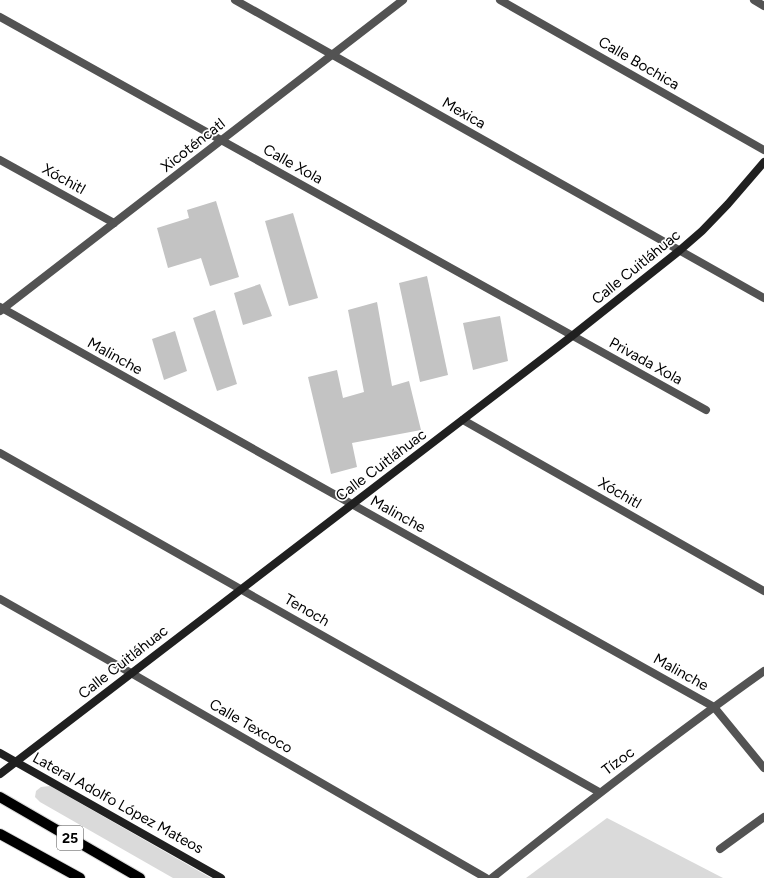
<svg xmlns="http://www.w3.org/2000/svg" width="764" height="878" viewBox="0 0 764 878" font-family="Figtree,sans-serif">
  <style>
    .green { fill: #dadada }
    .building { fill: #c3c3c3 }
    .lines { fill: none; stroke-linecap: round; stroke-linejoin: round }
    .primary-casing { stroke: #dbdbdb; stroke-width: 12 }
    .street { stroke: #535353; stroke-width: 8 }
    .secondary { stroke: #202020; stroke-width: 8 }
    .primary { stroke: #000; stroke-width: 10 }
    .labels { text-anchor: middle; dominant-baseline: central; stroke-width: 3.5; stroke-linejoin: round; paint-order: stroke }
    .shield { fill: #fff; stroke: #4c4c4c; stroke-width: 1 }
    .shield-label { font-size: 14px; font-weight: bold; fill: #000 }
    .street-label { font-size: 15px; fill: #000; stroke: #fff }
  </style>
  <rect width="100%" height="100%" fill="#fff"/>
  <!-- green -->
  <g class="green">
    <path d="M50,786L211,878H173L40,802L35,797L36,791L41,787Z"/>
    <path d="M607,818L723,878H526Z"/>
  </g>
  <!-- building -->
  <g class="building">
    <path d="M216,201L239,277L210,286L201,258L168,268L157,228L189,218L187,210Z"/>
    <path d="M293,213L318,298L289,306L265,221Z"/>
    <path d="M427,276L448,375L420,382L399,283Z"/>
    <path d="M260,284L272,316L243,325L234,293Z"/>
    <path d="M377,302L392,386L409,381L421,430L352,443L357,467L331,474L308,377L337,370L343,398L364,392L348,310Z"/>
    <path d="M215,310L237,384L217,391L193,318Z"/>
    <path d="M500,316L508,361L473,370L463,323Z"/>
    <path d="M175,331L187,371L164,380L152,339Z"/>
  </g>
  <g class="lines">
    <!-- primary casing -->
    <g class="primary-casing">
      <g id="primary">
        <path d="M0,797L140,878"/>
        <path d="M0,834L80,878"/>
      </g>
    </g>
    <!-- street -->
    <g class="street">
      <path d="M235,0L764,298"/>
      <path d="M500,0L764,150"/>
      <path d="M754,0L764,6"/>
      <path d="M0,17L706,410"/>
      <path d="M0,160L114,223"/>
      <path d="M0,307L714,707L764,768"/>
      <path d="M0,311L403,0"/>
      <path d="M463,420L764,591"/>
      <path d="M0,453L599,792"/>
      <path d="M0,599L131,673L486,878"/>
      <path d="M720,849L764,817"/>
      <path d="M492,878C581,807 671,737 764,671"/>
    </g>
    <!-- secondary -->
    <g class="secondary">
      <path d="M0,753L221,878"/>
      <path d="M0,774L572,336L679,251L702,231L728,204L764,162"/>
    </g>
    <!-- primary -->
    <use href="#primary" class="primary"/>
  </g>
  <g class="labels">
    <!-- shield labels -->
    <rect class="shield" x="57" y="826" width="26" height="24" rx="3"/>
    <g class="shield-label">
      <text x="70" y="838">25</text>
    </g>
    <!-- street labels -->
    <g class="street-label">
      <text transform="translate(639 63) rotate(30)">Calle Bochica</text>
      <text transform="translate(464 113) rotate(30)">Mexica</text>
      <text transform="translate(193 145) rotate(-38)">Xicoténcatl</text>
      <text transform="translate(293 164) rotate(29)">Calle Xola</text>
      <text transform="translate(64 179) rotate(29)">Xóchitl</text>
      <text transform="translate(636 267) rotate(-39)">Calle Cuitláhuac</text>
      <text transform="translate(115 356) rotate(29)">Malinche</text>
      <text transform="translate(646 361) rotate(29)">Privada Xola</text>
      <text transform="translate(381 465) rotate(-37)">Calle Cuitláhuac</text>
      <text transform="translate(620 493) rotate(30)">Xóchitl</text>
      <text transform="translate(398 514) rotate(29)">Malinche</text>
      <text transform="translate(307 610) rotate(30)">Tenoch</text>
      <text transform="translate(123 662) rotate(-38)">Calle Cuitláhuac</text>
      <text transform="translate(681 672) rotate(29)">Malinche</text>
      <text transform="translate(251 726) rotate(30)">Calle Texcoco</text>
      <text transform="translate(618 761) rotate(-37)">Tízoc</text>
      <text transform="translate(118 803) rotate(29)">Lateral Adolfo López Mateos</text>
    </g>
  </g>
</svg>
